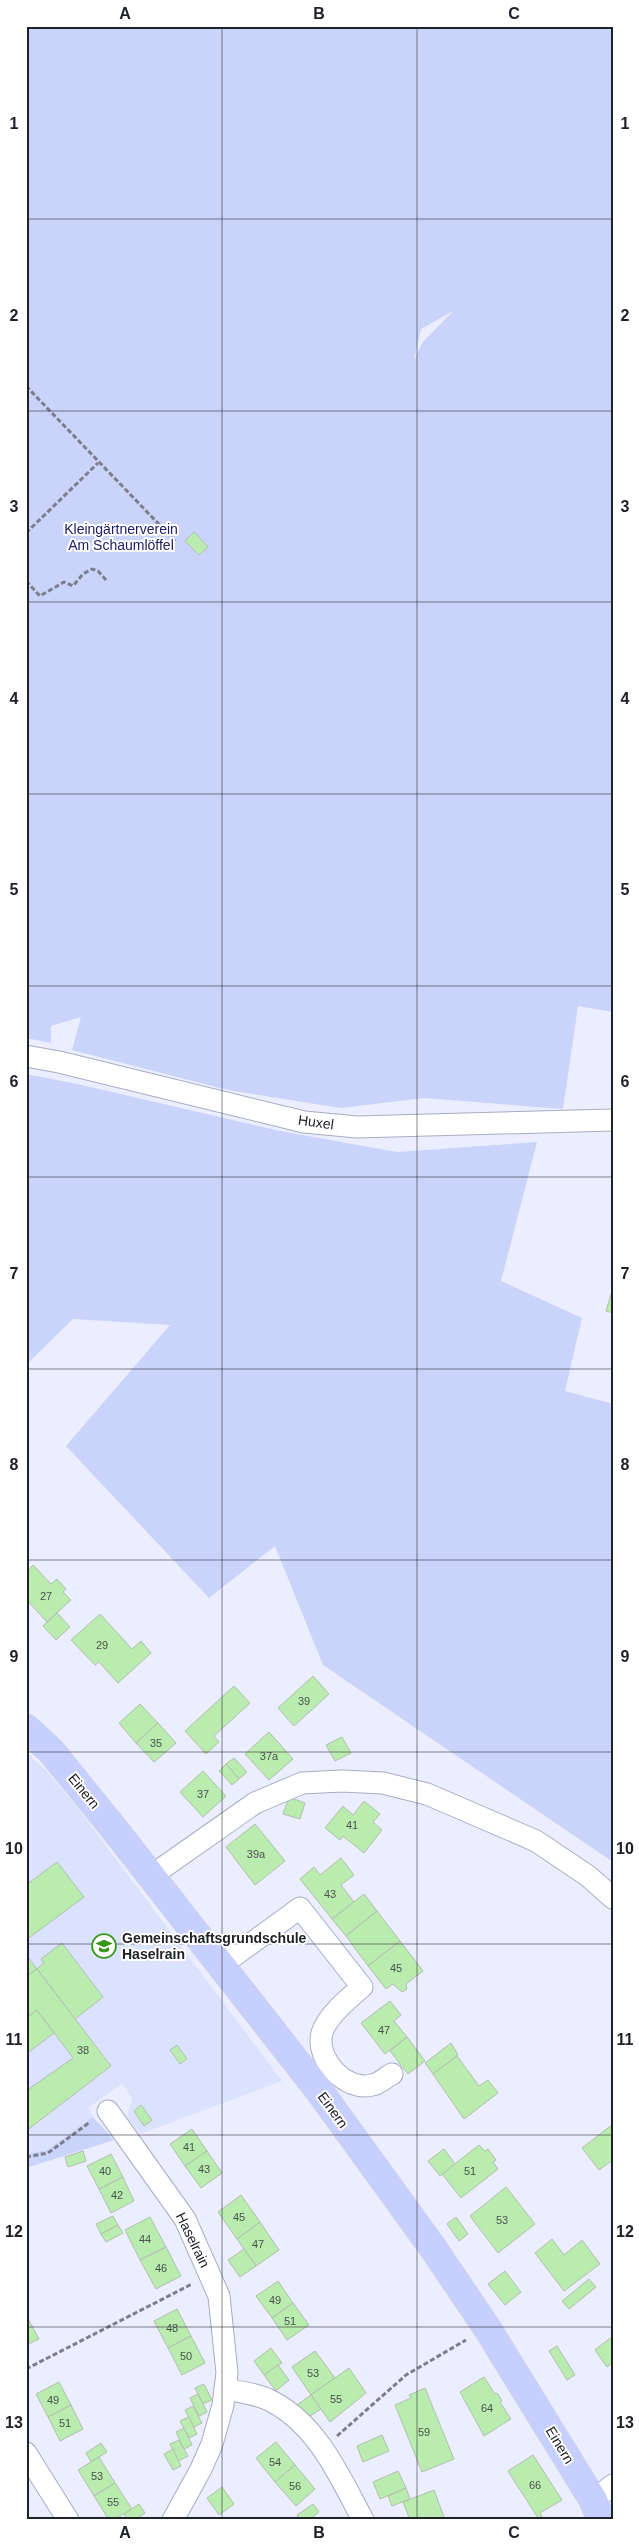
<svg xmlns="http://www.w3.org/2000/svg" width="639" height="2546" viewBox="0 0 639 2546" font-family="Helvetica,sans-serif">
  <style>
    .built { fill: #dbe2fe }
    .green { fill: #cad3f9; fill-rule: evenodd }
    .building { fill: #baebaf; stroke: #b1bfad }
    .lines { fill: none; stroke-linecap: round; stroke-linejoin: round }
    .minor-casing { stroke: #a8adc1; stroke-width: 23 }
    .major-casing { stroke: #d2d3d4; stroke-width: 29 }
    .path { stroke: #7c7f8b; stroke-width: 3; stroke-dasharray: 5 2.5; stroke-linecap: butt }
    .minor { stroke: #fff; stroke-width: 21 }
    .major { stroke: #c6cffe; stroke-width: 28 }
    .grid { fill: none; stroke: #202229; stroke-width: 1; stroke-opacity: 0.55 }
    .labels { text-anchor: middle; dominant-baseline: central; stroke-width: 4; stroke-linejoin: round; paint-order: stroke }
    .number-label { font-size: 11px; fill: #46544a }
    .park-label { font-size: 14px; fill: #1f206a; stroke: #fff }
    .street-label { font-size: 14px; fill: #202229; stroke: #fff }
    .poi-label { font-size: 14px; font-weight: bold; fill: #202229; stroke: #fff; text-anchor: start }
    .neatline { fill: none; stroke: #202229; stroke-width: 2 }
    .grid-label { font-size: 16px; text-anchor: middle; font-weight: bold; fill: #202229 }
  </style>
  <rect width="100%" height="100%" fill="#eaeeff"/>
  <!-- built -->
  <path class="built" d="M26,1752L46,1770L80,1811L282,2081L140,2134L127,2117L132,2098L122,2084L88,2108L93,2117L47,2150L26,2154Z"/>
  <!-- green -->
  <g class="green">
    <path d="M26,26H613V1012L578,1006L563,1109L424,1098L341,1108L228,1090L72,1050L81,1017L51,1026V1043L26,1038ZM453,311L423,342L414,360L421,329Z"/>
    <path d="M26,1074L82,1085L280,1131L397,1152L537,1142L501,1281L582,1318L565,1391L613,1404V1862L323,1665L275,1546L209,1598L66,1446L170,1325L73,1319L26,1365Z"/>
    <path d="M93,2117L114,2140L26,2168V2154L47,2150Z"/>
  </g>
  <!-- building -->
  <g class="building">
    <path d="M194,532L208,547L199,555L185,541Z"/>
    <path d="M612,1291H613V1313L606,1311Z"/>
    <path d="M33,1565L51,1584L57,1579L66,1589L63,1592L71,1600L47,1622L26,1599V1572Z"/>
    <path d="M57,1613L70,1627L56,1640L43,1626Z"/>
    <path d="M100,1614L132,1649L141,1641L151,1653L118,1683L99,1662L95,1665L71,1640Z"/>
    <path d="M313,1676L329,1694L294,1726L278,1708Z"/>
    <path d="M234,1686L250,1703L214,1736L219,1742L206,1754L185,1731Z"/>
    <path d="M140,1704L158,1723L136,1743L119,1723Z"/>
    <path d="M158,1723L176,1743L154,1762L136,1743Z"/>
    <path d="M269,1732L293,1759L269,1780L245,1754Z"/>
    <path d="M342,1737L351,1753L335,1761L326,1745Z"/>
    <path d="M234,1758L247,1772L239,1779L226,1764Z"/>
    <path d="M226,1764L239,1779L232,1785L219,1771Z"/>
    <path d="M203,1771L226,1796L203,1817L180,1792Z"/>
    <path d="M289,1797L305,1803L300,1819L283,1814Z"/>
    <path d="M364,1801L380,1814L373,1822L382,1830L364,1853L343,1836L340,1840L325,1828L343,1806L353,1815Z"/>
    <path d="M255,1824L285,1861L255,1885L226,1847Z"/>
    <path d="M341,1858L354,1875L341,1885L354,1902L332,1919L300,1879L314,1867L320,1875Z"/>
    <path d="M57,1862L84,1897L26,1940V1885Z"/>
    <path d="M364,1894L377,1911L346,1936L332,1919Z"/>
    <path d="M377,1911L400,1941L368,1966L346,1936Z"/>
    <path d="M400,1941L423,1971L406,1984L407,1989L402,1992L393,1984L386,1989L368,1966Z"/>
    <path d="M62,1943L103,1997L75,2019L37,1969L44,1963L41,1959Z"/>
    <path d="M26,1955L37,1969L26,1977Z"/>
    <path d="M37,1969L111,2066L26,2131V2091L73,2058L37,2010L26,2018V1977Z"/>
    <path d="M390,2001L401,2015L394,2021L407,2037L385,2054L361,2023Z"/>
    <path d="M37,2010L54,2033L26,2054V2018Z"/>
    <path d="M407,2037L425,2061L408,2074L390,2051Z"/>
    <path d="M451,2043L458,2055L433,2074L425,2063Z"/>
    <path d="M177,2045L187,2059L180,2064L170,2050Z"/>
    <path d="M457,2056L479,2086L488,2080L498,2093L464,2119L433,2074Z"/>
    <path d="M141,2105L152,2120L144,2126L134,2111Z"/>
    <path d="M613,2124V2160L599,2170L582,2148Z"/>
    <path d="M192,2129L207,2151L185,2166L170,2144Z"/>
    <path d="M479,2145L485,2151L488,2149L496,2160L493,2162L498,2169L461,2198L442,2174Z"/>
    <path d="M444,2149L455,2164L440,2176L428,2161Z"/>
    <path d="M83,2151L86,2161L68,2167L65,2157Z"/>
    <path d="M207,2151L222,2173L201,2188L185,2166Z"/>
    <path d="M111,2154L123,2177L99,2189L87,2166Z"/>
    <path d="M123,2177L134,2201L111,2213L99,2189Z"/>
    <path d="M506,2187L535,2224L498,2253L470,2216Z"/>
    <path d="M241,2195L260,2222L237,2239L218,2212Z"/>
    <path d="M113,2216L118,2225L101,2234L96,2224Z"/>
    <path d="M150,2217L166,2247L140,2260L125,2230Z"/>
    <path d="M456,2217L468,2234L459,2241L447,2224Z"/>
    <path d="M260,2222L279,2250L256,2266L237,2239Z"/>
    <path d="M118,2225L123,2233L106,2242L101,2234Z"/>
    <path d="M552,2239L564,2255L582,2240L600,2264L564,2291L535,2253Z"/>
    <path d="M166,2247L181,2276L156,2289L140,2260Z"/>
    <path d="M244,2249L256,2266L240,2277L228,2260Z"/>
    <path d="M505,2271L521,2292L505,2305L488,2284Z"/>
    <path d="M589,2279L596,2287L569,2309L562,2301Z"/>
    <path d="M278,2281L293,2303L272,2318L256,2296Z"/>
    <path d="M293,2303L309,2325L287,2340L272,2318Z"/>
    <path d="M177,2309L191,2336L168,2348L154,2321Z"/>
    <path d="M26,2315L39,2339L26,2345Z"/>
    <path d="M191,2336L205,2363L182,2375L168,2348Z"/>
    <path d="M613,2336V2362L607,2367L595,2350Z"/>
    <path d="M557,2346L575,2375L567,2380L549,2351Z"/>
    <path d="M271,2348L282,2363L264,2375L254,2361Z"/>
    <path d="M315,2351L335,2378L311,2395L292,2367Z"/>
    <path d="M278,2365L289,2380L276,2391L264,2375Z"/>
    <path d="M349,2368L366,2393L330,2422L311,2395Z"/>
    <path d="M484,2377L495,2394L497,2393L502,2401L500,2402L511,2419L484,2436L460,2392Z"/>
    <path d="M59,2382L71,2405L48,2417L36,2394Z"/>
    <path d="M204,2384L212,2400L203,2404L195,2388Z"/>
    <path d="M425,2388L454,2459L422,2472L395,2405L411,2398L409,2395Z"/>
    <path d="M198,2394L207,2412L199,2416L190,2398Z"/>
    <path d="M311,2395L321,2409L307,2418L297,2405Z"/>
    <path d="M71,2405L83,2429L60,2441L48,2417Z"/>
    <path d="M193,2406L202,2423L194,2427L185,2410Z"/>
    <path d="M189,2417L197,2434L189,2438L180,2421Z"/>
    <path d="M184,2428L192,2445L184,2449L176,2432Z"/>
    <path d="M382,2435L389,2451L363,2462L357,2446Z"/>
    <path d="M179,2440L188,2456L178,2461L170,2444Z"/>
    <path d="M276,2442L295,2465L275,2482L256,2458Z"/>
    <path d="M101,2443L107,2452L91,2462L86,2453Z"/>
    <path d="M173,2449L181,2466L173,2470L164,2454Z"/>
    <path d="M533,2455L562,2500L540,2513L542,2516L538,2518L508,2471Z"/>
    <path d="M99,2457L115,2483L94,2496L78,2470Z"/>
    <path d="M295,2465L315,2489L296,2506L275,2482Z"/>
    <path d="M398,2471L406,2488L380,2499L373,2482Z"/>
    <path d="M115,2483L132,2509L114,2520H109L94,2496Z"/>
    <path d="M222,2487L234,2504L219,2515L207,2498Z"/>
    <path d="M406,2488L410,2499L392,2506L388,2496Z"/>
    <path d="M434,2490L445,2520H410L403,2502Z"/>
    <path d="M139,2504L145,2513L135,2520H128L124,2514Z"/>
    <path d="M313,2504L319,2512L309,2520H300L297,2515Z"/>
  </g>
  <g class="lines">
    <!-- minor casing -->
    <g class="minor-casing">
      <g id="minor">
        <path d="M26,1056L59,1062L304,1122L357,1127L613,1120"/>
        <path d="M151,1876L255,1803L302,1783L342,1781L383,1783L427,1794L536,1841L588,1876L613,1898"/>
        <path d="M220,1966L300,1908L362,1987C350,1997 326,2017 322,2033C315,2059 346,2092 372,2085C379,2084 386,2077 392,2074"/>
        <path d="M108,2111L185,2219L219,2296L227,2373L223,2405L212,2444L201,2469L173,2520"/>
        <path d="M225,2389C241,2392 259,2394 273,2402C318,2426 340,2477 363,2520"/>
        <path d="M26,2453L68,2520"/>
        <path d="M593,2500L613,2485"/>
      </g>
    </g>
    <!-- major casing -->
    <g class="major-casing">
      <path id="major" d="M26,1728L51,1751L115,1830L320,2092L433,2248L487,2328L593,2500L601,2520"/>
    </g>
    <!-- path -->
    <g class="path">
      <path d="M26,386L176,542"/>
      <path d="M26,533L98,463"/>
      <path d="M26,581L40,596L64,582L73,586L83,574L92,569L98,571L106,580"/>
      <path d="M26,2157L48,2153L90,2122"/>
      <path d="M26,2369L192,2284"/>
      <path d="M337,2436L406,2375L466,2340"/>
    </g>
    <!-- minor -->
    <use href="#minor" class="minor"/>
    <!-- major -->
    <use href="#major" class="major"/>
  </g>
  <!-- grid -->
  <path class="grid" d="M222,26V2520M417,26V2520M26,219H613M26,411H613M26,602H613M26,794H613M26,986H613M26,1177H613M26,1369H613M26,1560H613M26,1752H613M26,1944H613M26,2135H613M26,2327H613"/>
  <!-- icons -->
  <defs>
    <g id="school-ring" transform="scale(1.25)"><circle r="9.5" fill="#fff" stroke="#37981a" stroke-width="1.5"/><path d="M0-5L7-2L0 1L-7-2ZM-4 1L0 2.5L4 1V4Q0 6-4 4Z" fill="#37981a"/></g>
  </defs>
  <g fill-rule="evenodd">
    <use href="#school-ring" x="104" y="1946"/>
  </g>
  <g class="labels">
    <!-- number labels -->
    <g class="number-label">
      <text x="46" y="1596">27</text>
      <text x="102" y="1645">29</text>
      <text x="304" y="1701">39</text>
      <text x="156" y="1743">35</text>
      <text x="269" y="1756">37a</text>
      <text x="203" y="1794">37</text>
      <text x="352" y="1825">41</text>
      <text x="256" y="1854">39a</text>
      <text x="330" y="1894">43</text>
      <text x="396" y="1968">45</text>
      <text x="384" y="2030">47</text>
      <text x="83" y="2050">38</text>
      <text x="189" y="2147">41</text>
      <text x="204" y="2169">43</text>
      <text x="105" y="2171">40</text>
      <text x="470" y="2171">51</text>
      <text x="117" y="2195">42</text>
      <text x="239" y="2217">45</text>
      <text x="502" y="2220">53</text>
      <text x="145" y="2239">44</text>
      <text x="258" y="2244">47</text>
      <text x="161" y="2268">46</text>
      <text x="275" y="2300">49</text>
      <text x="290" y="2321">51</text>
      <text x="172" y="2328">48</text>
      <text x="186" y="2356">50</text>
      <text x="313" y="2373">53</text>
      <text x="336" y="2399">55</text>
      <text x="53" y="2400">49</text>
      <text x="487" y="2408">64</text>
      <text x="65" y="2423">51</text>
      <text x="424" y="2432">59</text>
      <text x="275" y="2462">54</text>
      <text x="97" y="2476">53</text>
      <text x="535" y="2485">66</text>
      <text x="295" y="2486">56</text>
      <text x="113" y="2502">55</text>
    </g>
    <!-- park labels -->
    <g class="park-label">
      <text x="121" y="529">Kleingärtnerverein<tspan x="121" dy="16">Am Schaumlöffel</tspan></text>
    </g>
    <!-- street labels -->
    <g class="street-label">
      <text transform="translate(316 1122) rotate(8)">Huxel</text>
      <text transform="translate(84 1791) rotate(51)">Einern</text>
      <text transform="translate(333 2110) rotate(54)">Einern</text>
      <text transform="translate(193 2240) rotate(64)">Haselrain</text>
      <text transform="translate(560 2445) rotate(59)">Einern</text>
    </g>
    <!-- poi labels -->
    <g class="poi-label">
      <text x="122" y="1938">Gemeinschaftsgrundschule<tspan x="122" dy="16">Haselrain</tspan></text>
    </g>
  </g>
  <!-- border -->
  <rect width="639" height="2546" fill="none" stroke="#ffffff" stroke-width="55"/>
  <rect x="28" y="28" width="584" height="2490" class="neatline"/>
  <g class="grid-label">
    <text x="125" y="19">A</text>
    <text x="319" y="19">B</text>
    <text x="514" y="19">C</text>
    <text x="14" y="129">1</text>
    <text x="625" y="129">1</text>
    <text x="14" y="321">2</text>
    <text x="625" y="321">2</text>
    <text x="14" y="512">3</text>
    <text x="625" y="512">3</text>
    <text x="14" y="704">4</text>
    <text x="625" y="704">4</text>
    <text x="14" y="895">5</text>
    <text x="625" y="895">5</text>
    <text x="14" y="1087">6</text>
    <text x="625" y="1087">6</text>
    <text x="14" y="1279">7</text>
    <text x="625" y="1279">7</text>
    <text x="14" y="1470">8</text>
    <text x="625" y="1470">8</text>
    <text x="14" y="1662">9</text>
    <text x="625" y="1662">9</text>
    <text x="14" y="1854">10</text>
    <text x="625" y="1854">10</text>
    <text x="14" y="2045">11</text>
    <text x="625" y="2045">11</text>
    <text x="14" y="2237">12</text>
    <text x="625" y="2237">12</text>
    <text x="14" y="2428">13</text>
    <text x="625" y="2428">13</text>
    <text x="125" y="2538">A</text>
    <text x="319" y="2538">B</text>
    <text x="514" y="2538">C</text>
  </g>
</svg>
